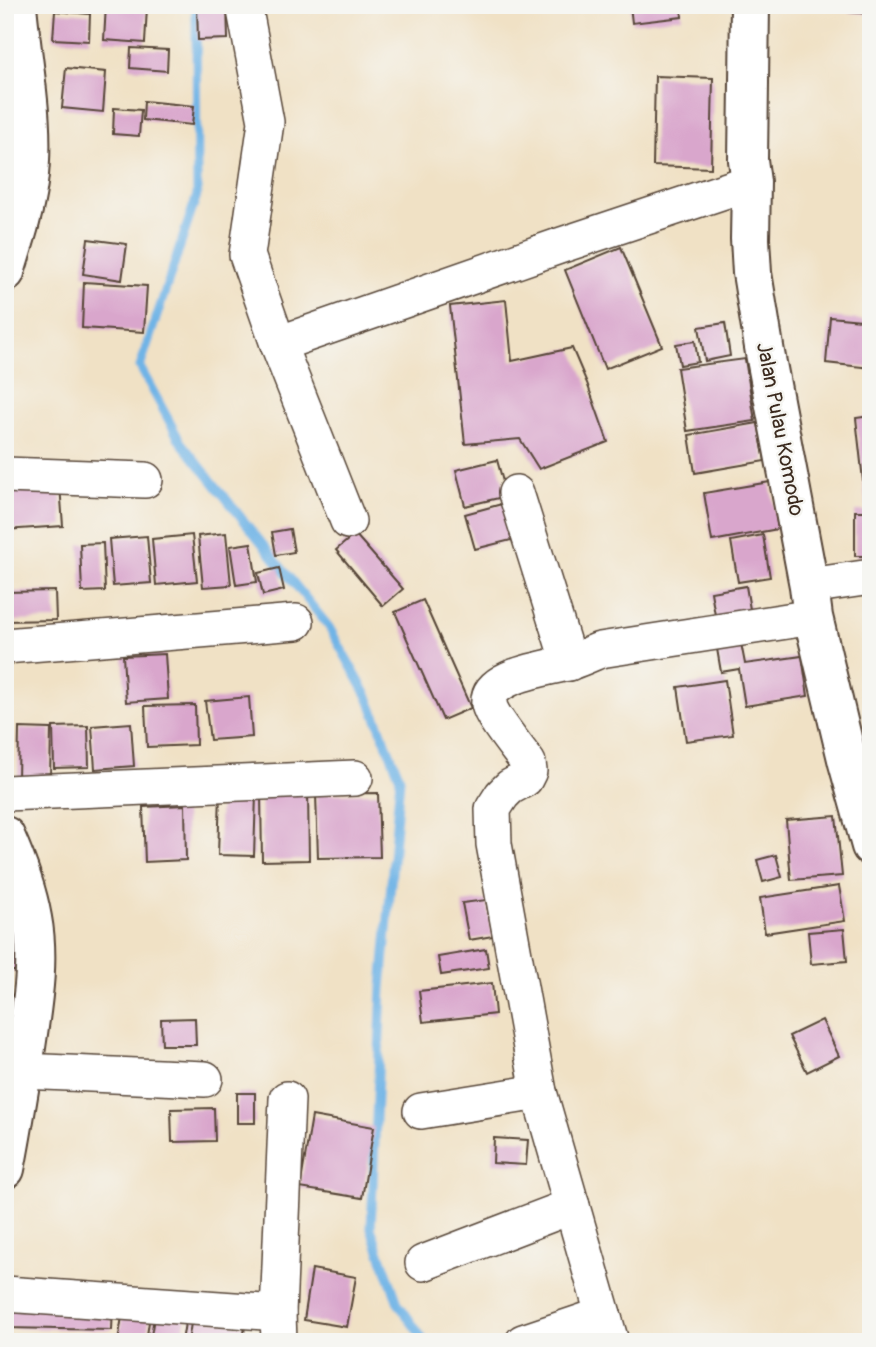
<svg xmlns="http://www.w3.org/2000/svg" width="876" height="1347" viewBox="0 0 876 1347" font-family="Pangolin,sans-serif">
  <style>
    .lines { fill: none; stroke-linecap: round; stroke-linejoin: round }
    .stream { stroke: #70b4e6; stroke-width: 9 }
    .building { fill: #d9a6cc }
    .minor-casing { stroke: #564537; stroke-width: 38 }
    .tertiary-casing { stroke: #564537; stroke-width: 42 }
    .minor { stroke: #fff; stroke-width: 35 }
    .tertiary { stroke: #fff; stroke-width: 38 }
    .labels { text-anchor: middle; dominant-baseline: central; stroke-width: 5; stroke-linejoin: round; paint-order: stroke }
    .street-label { font-size: 21px; fill: #3b2a1e; stroke: #f6f6f2 }
  </style>
  <rect width="100%" height="100%" fill="#f6f6f2"/>
  <filter id="ink" filterUnits="userSpaceOnUse"><feTurbulence type="fractalNoise" baseFrequency=".0143" numOctaves="2"/><feDisplacementMap in="SourceGraphic" scale="14" xChannelSelector="R" yChannelSelector="G"/><feConvolveMatrix kernelMatrix="1 2 1 2 8 2 1 2 1" color-interpolation-filters="sRGB"/></filter>
  <filter id="wash" filterUnits="userSpaceOnUse"><feTurbulence type="fractalNoise" baseFrequency=".00686" numOctaves="4" result="noise"/><feDisplacementMap in="SourceGraphic" scale="28" xChannelSelector="R" yChannelSelector="G"/><feGaussianBlur stdDeviation="1.57" result="paint"/><feColorMatrix in="noise" values="0 0 0 0 0 0 0 0 0 0 0 0 0 0 0 0 0 1.4 0 .05"/><feComposite in="paint" operator="in"/></filter>
  <g filter="url(#wash)">
    <rect width="100%" height="100%" fill="#f0e1c5"/>
    <g class="lines">
      <!-- stream -->
      <path class="stream" d="M196,5L197,195L140,367L180,441L329,627L368,697L400,778L382,988L371,1228L398,1303L425,1342"/>
    </g>
    <g id="blocks">
      <!-- building -->
      <g class="building">
        <path d="M106,5L147,7L145,43L104,40Z"/>
        <path d="M227,5L228,39L198,40L197,6Z"/>
        <path d="M630,5H681L682,17L632,23Z"/>
        <path d="M836,5H871V14L836,11Z"/>
        <path d="M55,11L90,14L89,41L53,39Z"/>
        <path d="M131,48L168,50L167,71L130,68Z"/>
        <path d="M66,68L106,72L103,112L62,108Z"/>
        <path d="M655,76L713,78L711,168L653,166Z"/>
        <path d="M144,101L194,106L192,125L143,120Z"/>
        <path d="M114,108L141,110L139,136L113,134Z"/>
        <path d="M5,153L13,155L6,180H5Z"/>
        <path d="M88,239L127,244L122,280L83,274Z"/>
        <path d="M621,247L662,346L605,369L565,270Z"/>
        <path d="M84,282L147,286L144,332L82,328Z"/>
        <path d="M506,300L512,361L572,348L587,383L608,442L539,469L520,439L465,444L450,306Z"/>
        <path d="M830,317L871,321V368L826,363Z"/>
        <path d="M725,323L730,356L705,361L699,327Z"/>
        <path d="M695,341L698,362L680,365L676,344Z"/>
        <path d="M745,359L755,421L687,431L677,368Z"/>
        <path d="M871,416V506L866,507L856,418Z"/>
        <path d="M758,423L765,461L695,473L689,435Z"/>
        <path d="M497,460L507,496L465,506L456,470Z"/>
        <path d="M770,482L778,529L712,541L704,493Z"/>
        <path d="M60,485L63,526L5,530V489Z"/>
        <path d="M509,502L519,538L475,549L465,514Z"/>
        <rect x="855" y="511" width="16" height="45"/>
        <path d="M290,529L294,552L276,555L272,532Z"/>
        <path d="M226,533L231,585L203,587L198,536Z"/>
        <path d="M355,534L403,589L383,606L336,550Z"/>
        <path d="M192,535L197,581L156,585L152,539Z"/>
        <path d="M763,535L770,577L738,582L731,541Z"/>
        <path d="M147,536L151,583L113,586L109,539Z"/>
        <path d="M103,543L105,591L82,592L80,544Z"/>
        <path d="M251,543L257,582L236,585L230,546Z"/>
        <path d="M279,568L284,590L263,595L258,573Z"/>
        <path d="M746,586L751,615L716,621L711,592Z"/>
        <path d="M55,591L56,620L5,621V592Z"/>
        <path d="M423,600L471,708L443,720L395,612Z"/>
        <path d="M740,638L745,664L802,656L808,696L745,706L739,669L721,672L716,643Z"/>
        <path d="M165,654L168,699L126,702L123,656Z"/>
        <path d="M725,680L733,735L686,741L678,687Z"/>
        <path d="M249,697L252,737L210,740L205,701Z"/>
        <path d="M195,705L196,745L147,747L145,706Z"/>
        <path d="M131,723L134,766L95,769L92,726Z"/>
        <path d="M88,726L89,767L54,768L53,727Z"/>
        <path d="M19,728L51,729L50,780H18Z"/>
        <path d="M220,793L256,794L254,856L218,855Z"/>
        <path d="M261,793H308L309,860L262,861Z"/>
        <path d="M378,793L380,857L318,858L316,794Z"/>
        <path d="M185,805L186,860L145,862L143,807Z"/>
        <path d="M836,816L842,876L791,880L786,820Z"/>
        <path d="M776,855L782,877L763,882L757,860Z"/>
        <path d="M839,886L845,921L765,933L760,898Z"/>
        <path d="M486,900L493,936L469,940L462,903Z"/>
        <path d="M844,929L847,961L811,964L808,932Z"/>
        <path d="M5,930H16L18,971H5Z"/>
        <path d="M486,949L489,968L441,975L438,957Z"/>
        <path d="M492,983L495,1014L423,1022L419,991Z"/>
        <path d="M195,1018L196,1045H162L161,1019Z"/>
        <path d="M822,1020L839,1056L807,1072L789,1036Z"/>
        <rect x="237" y="1093" width="18" height="30"/>
        <path d="M214,1108L215,1141L172,1142L171,1109Z"/>
        <path d="M312,1116L374,1127L362,1198L300,1188Z"/>
        <path d="M494,1138L528,1140L526,1165L493,1163Z"/>
        <path d="M312,1269L356,1277L347,1327L304,1320Z"/>
        <path d="M6,1305L113,1307L112,1330L6,1328Z"/>
        <path d="M123,1310L150,1315L146,1342H118Z"/>
        <path d="M155,1311L186,1316L182,1342H150Z"/>
        <path d="M192,1317L245,1326L243,1342H188Z"/>
      </g>
    </g>
  </g>
  <g filter="url(#ink)">
    <use href="#blocks" fill-opacity="0" stroke="#564537" stroke-width="2"/>
    <g class="lines">
      <!-- minor casing -->
      <g class="minor-casing">
        <g id="minor">
          <path d="M244,5L266,122L247,255L278,344L348,521"/>
          <path d="M278,344L562,245L751,182"/>
          <path d="M5,475L145,480"/>
          <path d="M516,493L569,663"/>
          <path d="M809,586L871,577"/>
          <path d="M5,646L296,622"/>
          <path d="M5,793L355,778"/>
          <path d="M22,1071L205,1079"/>
          <path d="M421,1111L539,1092"/>
          <path d="M423,1263L572,1206"/>
          <path d="M5,1294L278,1313"/>
          <path d="M279,1342L278,1313L287,1099"/>
          <path d="M523,1342L603,1315"/>
          <path d="M611,1342L539,1092L494,844L493,809L502,795L510,787L525,779L529,771L528,763C519,750 491,717 489,704C486,674 550,669 570,662C580,659 590,654 600,650L813,617"/>
        </g>
      </g>
      <!-- tertiary casing -->
      <g class="tertiary-casing">
        <g id="tertiary">
          <path d="M750,5L748,160L751,182L750,239L752,273L765,353L809,586L813,617L848,763L871,846"/>
          <path d="M5,272C14,242 24,213 28,183C36,124 22,64 17,5"/>
          <path d="M5,836C17,863 27,890 32,918C40,960 32,1005 26,1047C19,1088 13,1129 5,1169"/>
        </g>
      </g>
      <!-- minor -->
      <use href="#minor" class="minor"/>
      <!-- tertiary -->
      <use href="#tertiary" class="tertiary"/>
    </g>
  </g>
  <g class="labels">
    <!-- street labels -->
    <g class="street-label">
      <text transform="translate(780 429) rotate(79)">Jalan Pulau Komodo</text>
    </g>
  </g>
  <!-- margin -->
  <rect width="876" height="1347" fill="none" stroke="#f6f6f2" stroke-width="28"/>
</svg>
